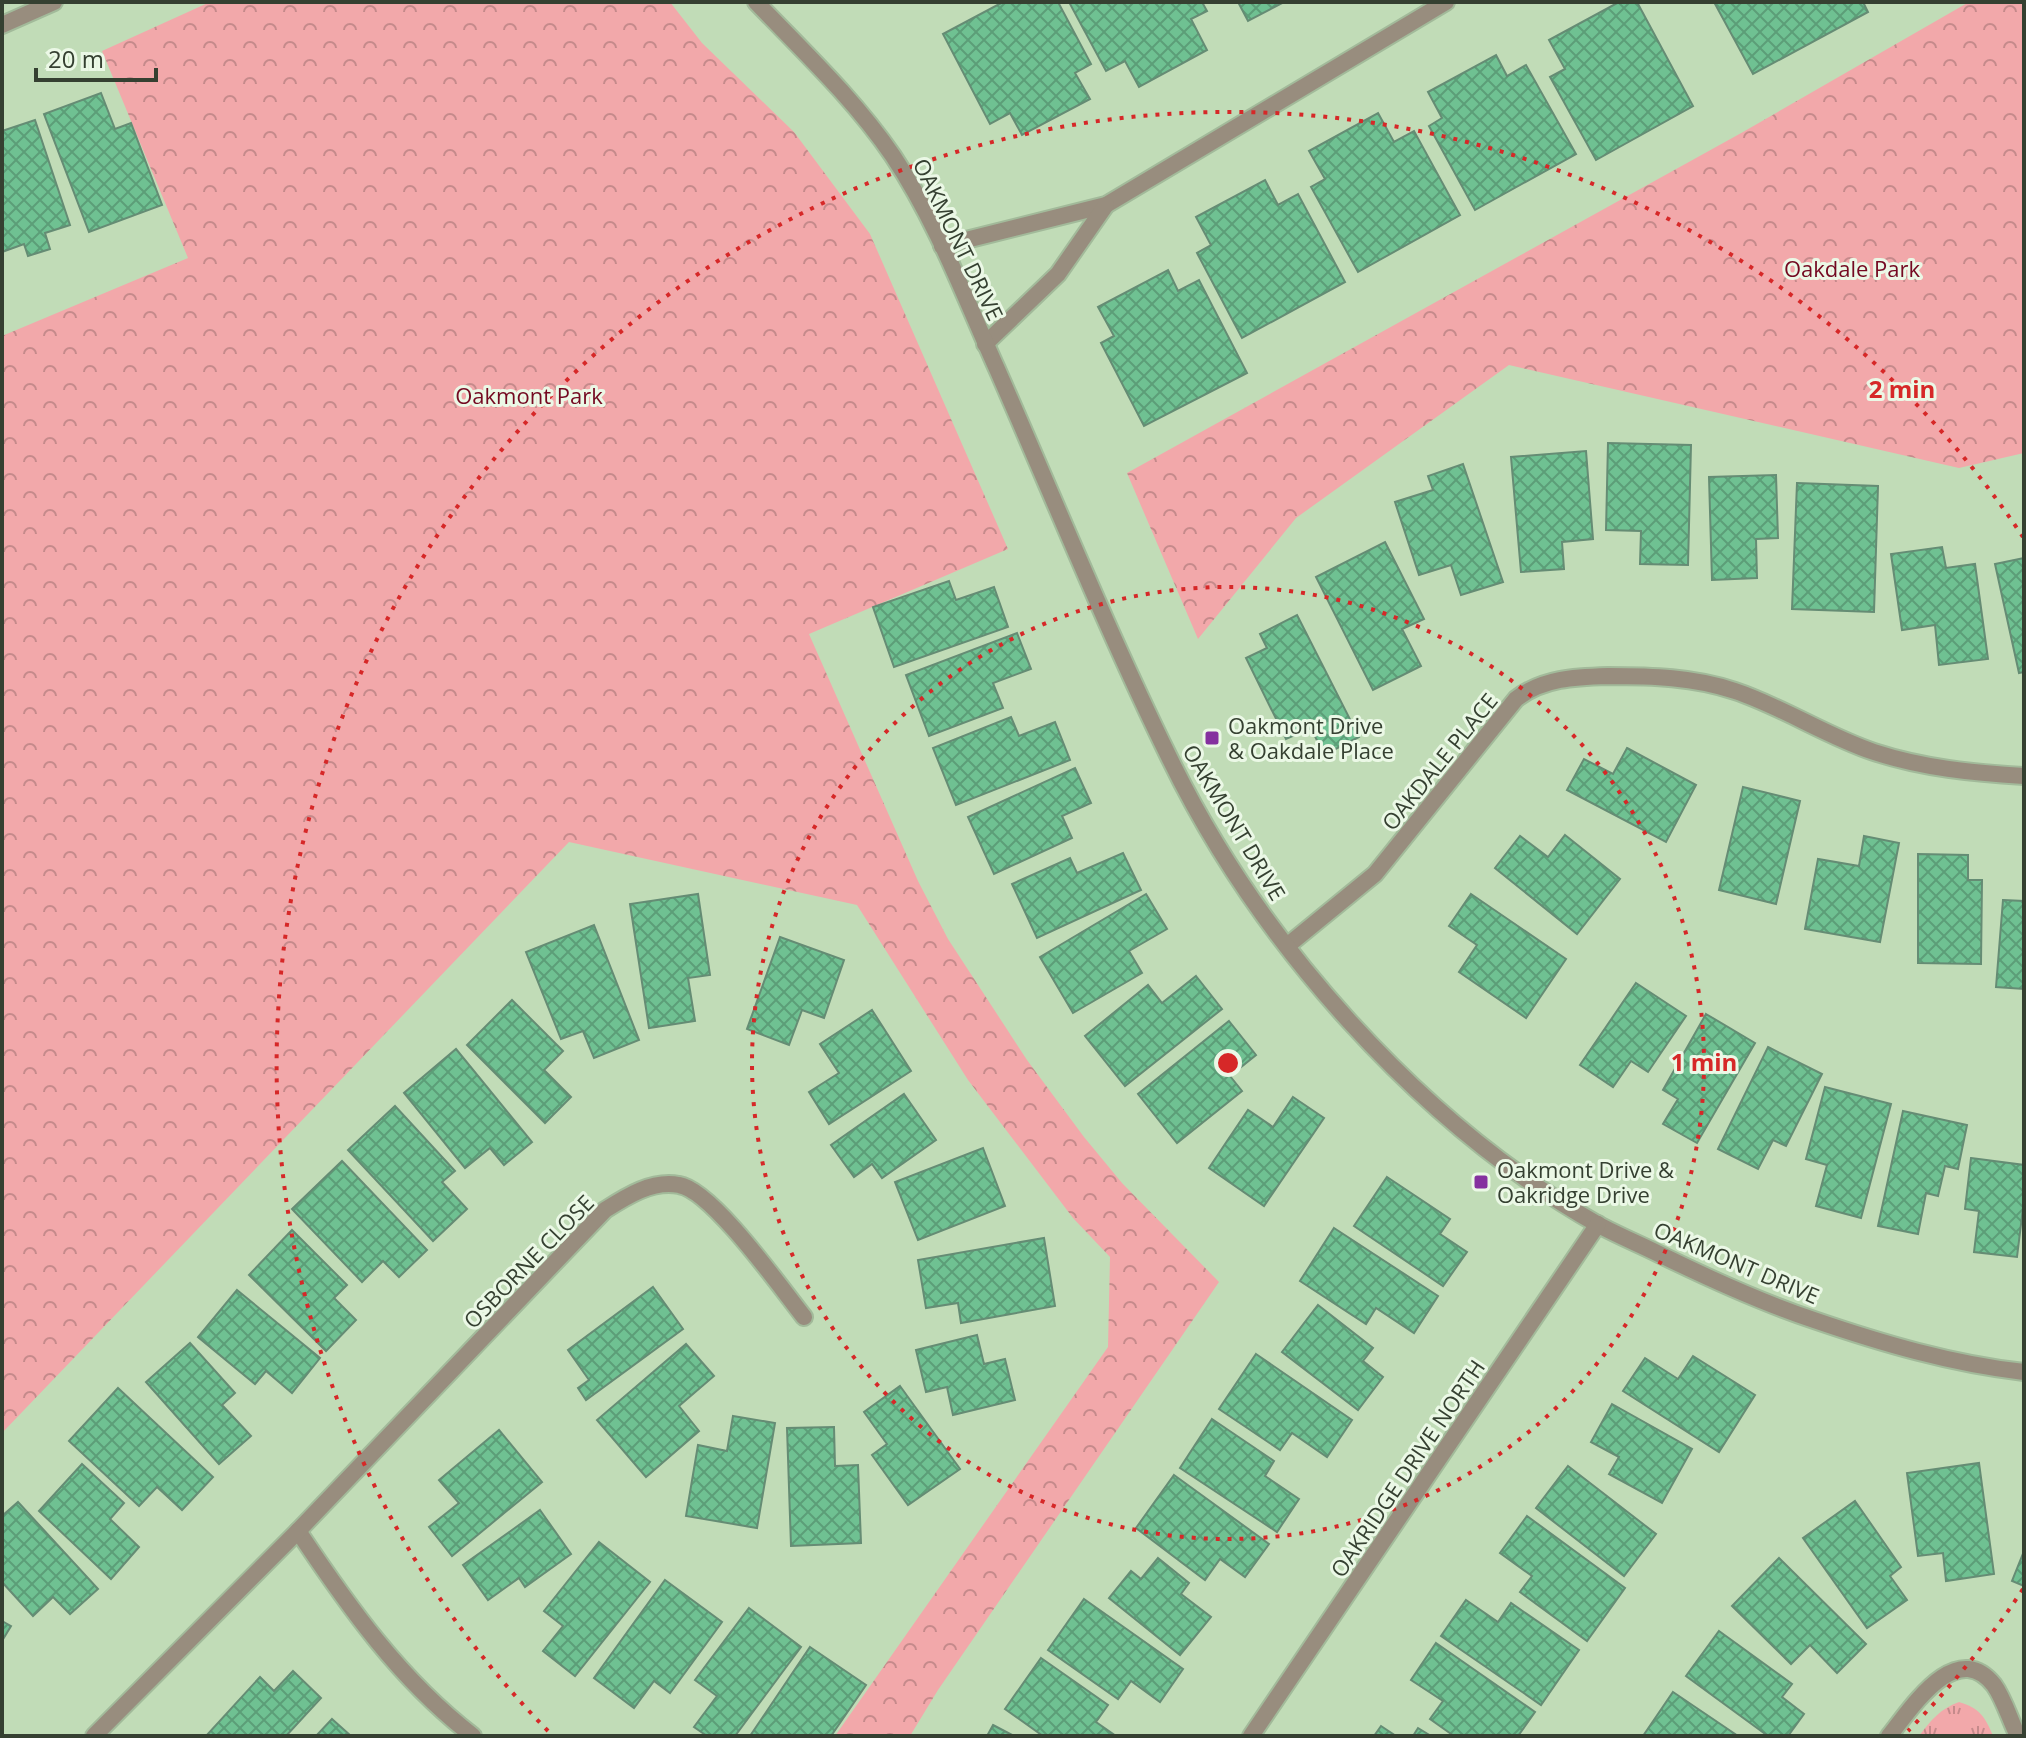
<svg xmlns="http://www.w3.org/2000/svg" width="2026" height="1738" viewBox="0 0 2026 1738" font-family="'Open Sans',sans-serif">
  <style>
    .grass { fill: url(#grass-tufts) }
    .forest { fill: url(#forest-crowns) }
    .building { fill: url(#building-cross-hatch); stroke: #658c74; stroke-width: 2 }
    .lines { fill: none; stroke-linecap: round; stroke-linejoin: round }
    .minor-casing { stroke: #a2ba9a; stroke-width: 20 }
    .tertiary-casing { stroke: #a2ba9a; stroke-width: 20 }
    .minor { stroke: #988d7e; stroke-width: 16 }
    .tertiary { stroke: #988d7e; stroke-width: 16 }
    .ring { fill: none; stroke: #d62828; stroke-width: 4; stroke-dasharray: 4 8 }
    .poi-dot { fill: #85319f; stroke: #ebf8e6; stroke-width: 3 }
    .labels { text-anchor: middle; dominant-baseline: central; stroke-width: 6; stroke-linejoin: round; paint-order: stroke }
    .street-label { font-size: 22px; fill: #354031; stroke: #ebf8e6 }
    .park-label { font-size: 22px; fill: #740921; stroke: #ebf8e6 }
    .poi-label { font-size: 22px; fill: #354031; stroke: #ebf8e6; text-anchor: start }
    .centre { fill: #d62828; stroke: #ebf8e6; stroke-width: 4 }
    .ring-label { font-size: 24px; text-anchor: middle; font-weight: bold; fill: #d62828; stroke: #ebf8e6; stroke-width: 6; stroke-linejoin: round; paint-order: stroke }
  </style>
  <defs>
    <pattern id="grass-tufts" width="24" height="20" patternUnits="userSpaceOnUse" patternTransform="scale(2)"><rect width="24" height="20" fill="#f2a8aa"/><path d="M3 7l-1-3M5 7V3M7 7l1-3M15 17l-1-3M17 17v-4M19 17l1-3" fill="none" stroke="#c58a8b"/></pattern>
    <pattern id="forest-crowns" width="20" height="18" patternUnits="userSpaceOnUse" patternTransform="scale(2)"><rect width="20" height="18" fill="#f2a8aa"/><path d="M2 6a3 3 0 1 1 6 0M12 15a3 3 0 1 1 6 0" fill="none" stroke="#c58a8b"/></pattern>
    <pattern id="building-cross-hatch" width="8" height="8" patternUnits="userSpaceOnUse" patternTransform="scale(2)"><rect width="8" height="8" fill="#6fc192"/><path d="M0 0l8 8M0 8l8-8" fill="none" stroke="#5c9e78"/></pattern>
  </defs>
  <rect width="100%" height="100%" fill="#c1dcb7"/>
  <!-- grass -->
  <path class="grass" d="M1959,1702C1980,1708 1985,1717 1993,1736H1919C1931,1720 1940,1709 1959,1702Z"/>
  <!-- forest -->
  <g class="forest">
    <path d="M210,2H670L702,43L794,132L870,234L1008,549L809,634L918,881L948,939L1027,1060L1084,1137L1122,1183L1219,1282L938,1690L910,1736H835L1108,1347L1110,1257L1073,1218L968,1080L857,905L569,842L2,1433V336L188,258L102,51Z"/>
    <path d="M1969,2H2024V453L1959,468L1509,365L1296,518L1198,639L1127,473L1743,132Z"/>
  </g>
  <!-- building -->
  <g class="building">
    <path d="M1003,2H1058L1091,64L1075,73L1090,99L1022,135L1010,113L990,124L943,34Z"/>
    <path d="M1069,2H1202L1207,11L1191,19L1207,50L1139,87L1125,61L1106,71Z"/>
    <path d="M1238,2H1284L1248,21Z"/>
    <path d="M1619,2H1637L1693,106L1596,160L1550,77L1565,69L1549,40Z"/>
    <path d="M1714,2H1863L1868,12L1753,74Z"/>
    <path d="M1496,55L1507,76L1526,65L1576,154L1475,210L1429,126L1442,118L1428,92Z"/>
    <path d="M101,93L115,129L131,123L162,205L89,232L44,114Z"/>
    <path d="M1378,113L1394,142L1414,131L1460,215L1358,272L1311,187L1325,179L1309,151Z"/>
    <path d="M35,120L70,225L45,233L50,249L28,256L24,244L2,252V131Z"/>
    <path d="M1265,180L1278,205L1298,194L1345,282L1242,338L1197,253L1211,245L1196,217Z"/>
    <path d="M1168,270L1178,291L1199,280L1247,373L1144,426L1101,343L1114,336L1098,307Z"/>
    <path d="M1608,443L1691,445L1688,565L1640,564L1641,531L1606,530Z"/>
    <path d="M1586,451L1593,539L1562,542L1564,569L1521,572L1511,457Z"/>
    <path d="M1463,464L1503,582L1461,595L1451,565L1419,575L1395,502L1433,490L1428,476Z"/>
    <path d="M1776,475L1778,538L1756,539L1757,578L1712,580L1709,477Z"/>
    <path d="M1797,483L1878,486L1874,612L1792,609Z"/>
    <path d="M1385,542L1424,619L1402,629L1421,666L1373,690L1316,577Z"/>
    <path d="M1942,547L1946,568L1975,564L1988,659L1939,665L1935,625L1902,630L1891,554Z"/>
    <path d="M2024,558V672L2019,673L1995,564Z"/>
    <path d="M949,581L956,600L994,587L1008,627L894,667L873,607Z"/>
    <path d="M1297,615L1359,737L1324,755L1311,728L1286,739L1246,658L1267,648L1260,634Z"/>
    <path d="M1017,633L1031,669L993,683L1003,708L929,736L906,675Z"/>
    <path d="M1011,717L1019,736L1055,722L1070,760L956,805L933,748Z"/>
    <path d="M1627,748L1696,785L1666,842L1567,790L1584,759L1613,774Z"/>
    <path d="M1075,768L1091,803L1062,816L1072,838L994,874L968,817Z"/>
    <path d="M1743,787L1800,801L1776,904L1719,890Z"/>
    <path d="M1565,835L1620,879L1577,934L1495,868L1520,836L1548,857Z"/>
    <path d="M1864,836L1899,843L1880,942L1805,929L1818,859L1859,866Z"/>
    <path d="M1123,853L1141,890L1037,938L1012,884L1070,858L1077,873Z"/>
    <path d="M1918,854L1968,855V880H1982L1981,964L1918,963Z"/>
    <path d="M698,894L710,975L688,978L695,1021L649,1028L630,904Z"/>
    <path d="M1146,894L1167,929L1129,951L1142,973L1073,1013L1040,957Z"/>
    <path d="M1471,894L1566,959L1526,1018L1459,972L1477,945L1449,926Z"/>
    <path d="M2003,900L2024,901V989L1996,987Z"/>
    <path d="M594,925L639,1040L594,1058L583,1031L561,1039L526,952Z"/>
    <path d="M780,937L844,960L824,1018L802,1010L789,1045L747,1029Z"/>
    <path d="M1196,976L1222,1009L1125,1086L1085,1036L1148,985L1162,1003Z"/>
    <path d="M1636,983L1686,1016L1648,1072L1631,1061L1613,1087L1580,1065Z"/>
    <path d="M512,1000L563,1051L544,1070L571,1097L545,1123L467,1045Z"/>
    <path d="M872,1010L911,1071L829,1124L809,1092L839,1073L820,1044Z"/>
    <path d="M1706,1014L1755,1043L1697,1143L1663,1124L1678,1099L1663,1090Z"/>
    <path d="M1229,1021L1256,1055L1230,1076L1242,1091L1177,1143L1138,1094Z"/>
    <path d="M1768,1047L1822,1074L1786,1146L1773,1140L1758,1169L1718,1149Z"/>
    <path d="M456,1049L532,1142L504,1165L490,1148L465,1168L404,1093Z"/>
    <path d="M1825,1087L1891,1104L1861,1218L1816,1206L1827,1165L1806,1159Z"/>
    <path d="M904,1094L936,1140L882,1178L872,1164L854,1177L831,1145Z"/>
    <path d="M1293,1097L1324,1118L1264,1206L1209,1168L1248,1110L1273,1127Z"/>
    <path d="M395,1106L455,1171L442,1182L467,1209L433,1241L348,1150Z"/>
    <path d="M1903,1111L1967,1125L1958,1169L1945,1166L1938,1196L1926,1193L1918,1234L1878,1226Z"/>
    <path d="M983,1148L1005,1206L918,1240L895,1182Z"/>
    <path d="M1971,1158L2024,1165V1200L2017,1257L1974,1252L1979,1211L1965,1209Z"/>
    <path d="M342,1161L427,1250L399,1277L383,1261L362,1282L292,1209Z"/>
    <path d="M1387,1177L1450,1219L1440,1234L1467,1252L1443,1286L1354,1226Z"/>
    <path d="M1334,1228L1438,1296L1414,1333L1376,1308L1366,1324L1300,1281Z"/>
    <path d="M292,1230L347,1285L334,1298L356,1320L326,1351L249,1275Z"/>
    <path d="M1044,1238L1055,1306L961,1323L958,1303L926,1308L918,1260Z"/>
    <path d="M653,1287L683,1329L586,1400L578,1388L589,1380L568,1350Z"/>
    <path d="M237,1290L320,1358L292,1393L266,1371L255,1384L198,1337Z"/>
    <path d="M1318,1305L1373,1348L1363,1361L1383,1377L1358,1410L1282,1352Z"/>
    <path d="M977,1335L984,1364L1005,1359L1015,1400L953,1415L947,1387L926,1392L916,1350Z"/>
    <path d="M190,1343L235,1393L222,1405L251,1436L219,1464L146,1382Z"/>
    <path d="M686,1344L714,1376L679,1406L699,1431L646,1477L597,1420Z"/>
    <path d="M1256,1354L1352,1420L1327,1457L1292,1433L1280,1450L1219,1409Z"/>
    <path d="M1693,1356L1755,1395L1719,1452L1623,1391L1645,1358L1678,1379Z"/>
    <path d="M900,1386L960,1469L908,1505L872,1455L887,1444L864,1412Z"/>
    <path d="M118,1388L213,1477L182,1510L157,1487L139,1506L69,1441Z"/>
    <path d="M1612,1404L1692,1449L1662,1503L1609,1474L1619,1457L1591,1442Z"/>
    <path d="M733,1416L775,1423L757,1528L686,1516L698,1445L727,1451Z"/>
    <path d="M1212,1419L1274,1461L1265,1476L1299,1499L1277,1532L1180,1468Z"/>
    <path d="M834,1427L835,1466L858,1465L861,1543L791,1546L787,1428Z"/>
    <path d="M499,1430L542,1482L452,1556L429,1527L459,1503L439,1480Z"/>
    <path d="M1979,1463L1994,1574L1946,1581L1943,1553L1918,1556L1907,1473Z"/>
    <path d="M82,1464L124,1503L110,1519L139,1547L111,1579L39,1511Z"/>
    <path d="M1568,1466L1656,1534L1624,1576L1536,1508Z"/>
    <path d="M1174,1475L1269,1544L1245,1577L1220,1559L1205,1580L1136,1528Z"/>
    <path d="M1855,1501L1901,1567L1890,1576L1907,1600L1867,1628L1803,1538Z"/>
    <path d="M18,1502L98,1589L70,1614L53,1597L33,1616L2,1582V1516Z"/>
    <path d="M540,1510L571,1554L525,1587L519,1578L488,1600L463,1565Z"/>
    <path d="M1527,1516L1625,1588L1587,1641L1520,1592L1532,1576L1500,1553Z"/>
    <path d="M599,1542L650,1582L575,1676L543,1651L563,1626L544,1611Z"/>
    <path d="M2024,1551V1586L2012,1581Z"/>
    <path d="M1158,1558L1189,1583L1181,1594L1211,1617L1180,1655L1109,1598L1131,1571L1141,1579Z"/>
    <path d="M1779,1558L1866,1644L1837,1673L1810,1645L1791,1664L1732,1606Z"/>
    <path d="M665,1580L722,1622L670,1693L654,1681L634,1708L594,1678Z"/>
    <path d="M1084,1599L1183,1669L1160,1702L1131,1681L1118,1699L1048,1650Z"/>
    <path d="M1466,1600L1498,1622L1511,1603L1579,1650L1541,1705L1441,1636Z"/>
    <path d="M749,1608L801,1647L735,1736H707L694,1727L717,1696L695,1680Z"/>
    <path d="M2,1621L11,1626L2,1641Z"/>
    <path d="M1719,1631L1792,1684L1782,1697L1804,1714L1788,1736H1768L1686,1676Z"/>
    <path d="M1436,1643L1535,1712L1518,1736H1454L1430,1719L1443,1701L1411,1680Z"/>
    <path d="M810,1647L866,1685L831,1736H750Z"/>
    <path d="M1041,1658L1108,1705L1096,1722L1116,1736H1043L1005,1709Z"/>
    <path d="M293,1671L321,1698L286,1736H206L260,1677L274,1691Z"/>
    <path d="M1673,1692L1738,1736H1643Z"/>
    <path d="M332,1719L351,1736H316Z"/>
    <path d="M993,1725L1014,1736H987Z"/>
    <path d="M1381,1726L1396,1736H1374Z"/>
    <path d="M1418,1728L1431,1736H1413Z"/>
  </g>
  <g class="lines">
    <!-- minor casing -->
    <g class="minor-casing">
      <g id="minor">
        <path d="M942,246L1106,205L1446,2"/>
        <path d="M985,344L1058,274L1106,205"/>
        <path d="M1287,946L1375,874L1516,699C1543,678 1575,677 1608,676C1651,676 1694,677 1735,691C1783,707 1826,736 1874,752C1923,768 1973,773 2024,776"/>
        <path d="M298,1531C348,1606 400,1680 473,1736"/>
        <path d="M94,1736L298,1531L605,1210C627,1196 652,1180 679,1185C712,1190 781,1288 804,1317"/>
        <path d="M1889,1736C1911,1709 1956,1637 1994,1685C2004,1699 2010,1720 2018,1736"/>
      </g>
    </g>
    <!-- tertiary casing -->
    <g class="tertiary-casing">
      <g id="tertiary">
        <path d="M756,2C804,52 854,99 893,156C937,222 965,298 997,369C1054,499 1107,630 1169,757C1258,941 1419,1123 1597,1224C1617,1235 1639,1244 1659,1254C1710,1279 1760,1302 1814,1320C1881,1343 1952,1364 2024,1372"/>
        <path d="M2,25L54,2"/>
        <path d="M1251,1736L1598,1224"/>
      </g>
    </g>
    <!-- minor -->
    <use href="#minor" class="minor"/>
    <!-- tertiary -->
    <use href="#tertiary" class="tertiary"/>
  </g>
  <!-- distance rings -->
  <g class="ring">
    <circle cx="1228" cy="1063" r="476"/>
    <path d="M2023 1589A953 953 0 0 1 1908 1731M548 1731A953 953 0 1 1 2023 537"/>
  </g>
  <!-- markers -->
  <g class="poi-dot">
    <rect x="1204" y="730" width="16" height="16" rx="4"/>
    <rect x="1473" y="1174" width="16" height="16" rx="4"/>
  </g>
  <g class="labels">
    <!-- street labels -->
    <g class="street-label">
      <text transform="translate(959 239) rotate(64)">OAKMONT DRIVE</text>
      <text transform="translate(1439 761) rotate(-51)">OAKDALE PLACE</text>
      <text transform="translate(1235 822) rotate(59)">OAKMONT DRIVE</text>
      <text transform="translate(528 1261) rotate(-46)">OSBORNE CLOSE</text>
      <text transform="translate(1737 1262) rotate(23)">OAKMONT DRIVE</text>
      <text transform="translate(1407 1468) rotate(-56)">OAKRIDGE DRIVE NORTH</text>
    </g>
    <!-- park labels -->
    <g class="park-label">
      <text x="1852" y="268">Oakdale Park</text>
      <text x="529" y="395">Oakmont Park</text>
    </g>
    <!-- poi labels -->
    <g class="poi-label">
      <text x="1228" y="725">Oakmont Drive<tspan x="1228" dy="25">&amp; Oakdale Place</tspan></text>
      <text x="1497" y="1169">Oakmont Drive &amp;<tspan x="1497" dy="25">Oakridge Drive</tspan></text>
    </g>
  </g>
  <circle cx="1228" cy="1063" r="12" class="centre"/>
  <g class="ring-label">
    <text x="1902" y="398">2 min</text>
    <text x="1704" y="1071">1 min</text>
  </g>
  <!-- border -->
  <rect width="2026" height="1738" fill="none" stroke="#354031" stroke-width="8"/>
  <!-- scale -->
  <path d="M36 68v12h120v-12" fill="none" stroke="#354031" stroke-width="4"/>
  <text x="48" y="68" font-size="24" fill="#354031" stroke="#ebf8e6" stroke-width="6" paint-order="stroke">20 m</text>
</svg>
